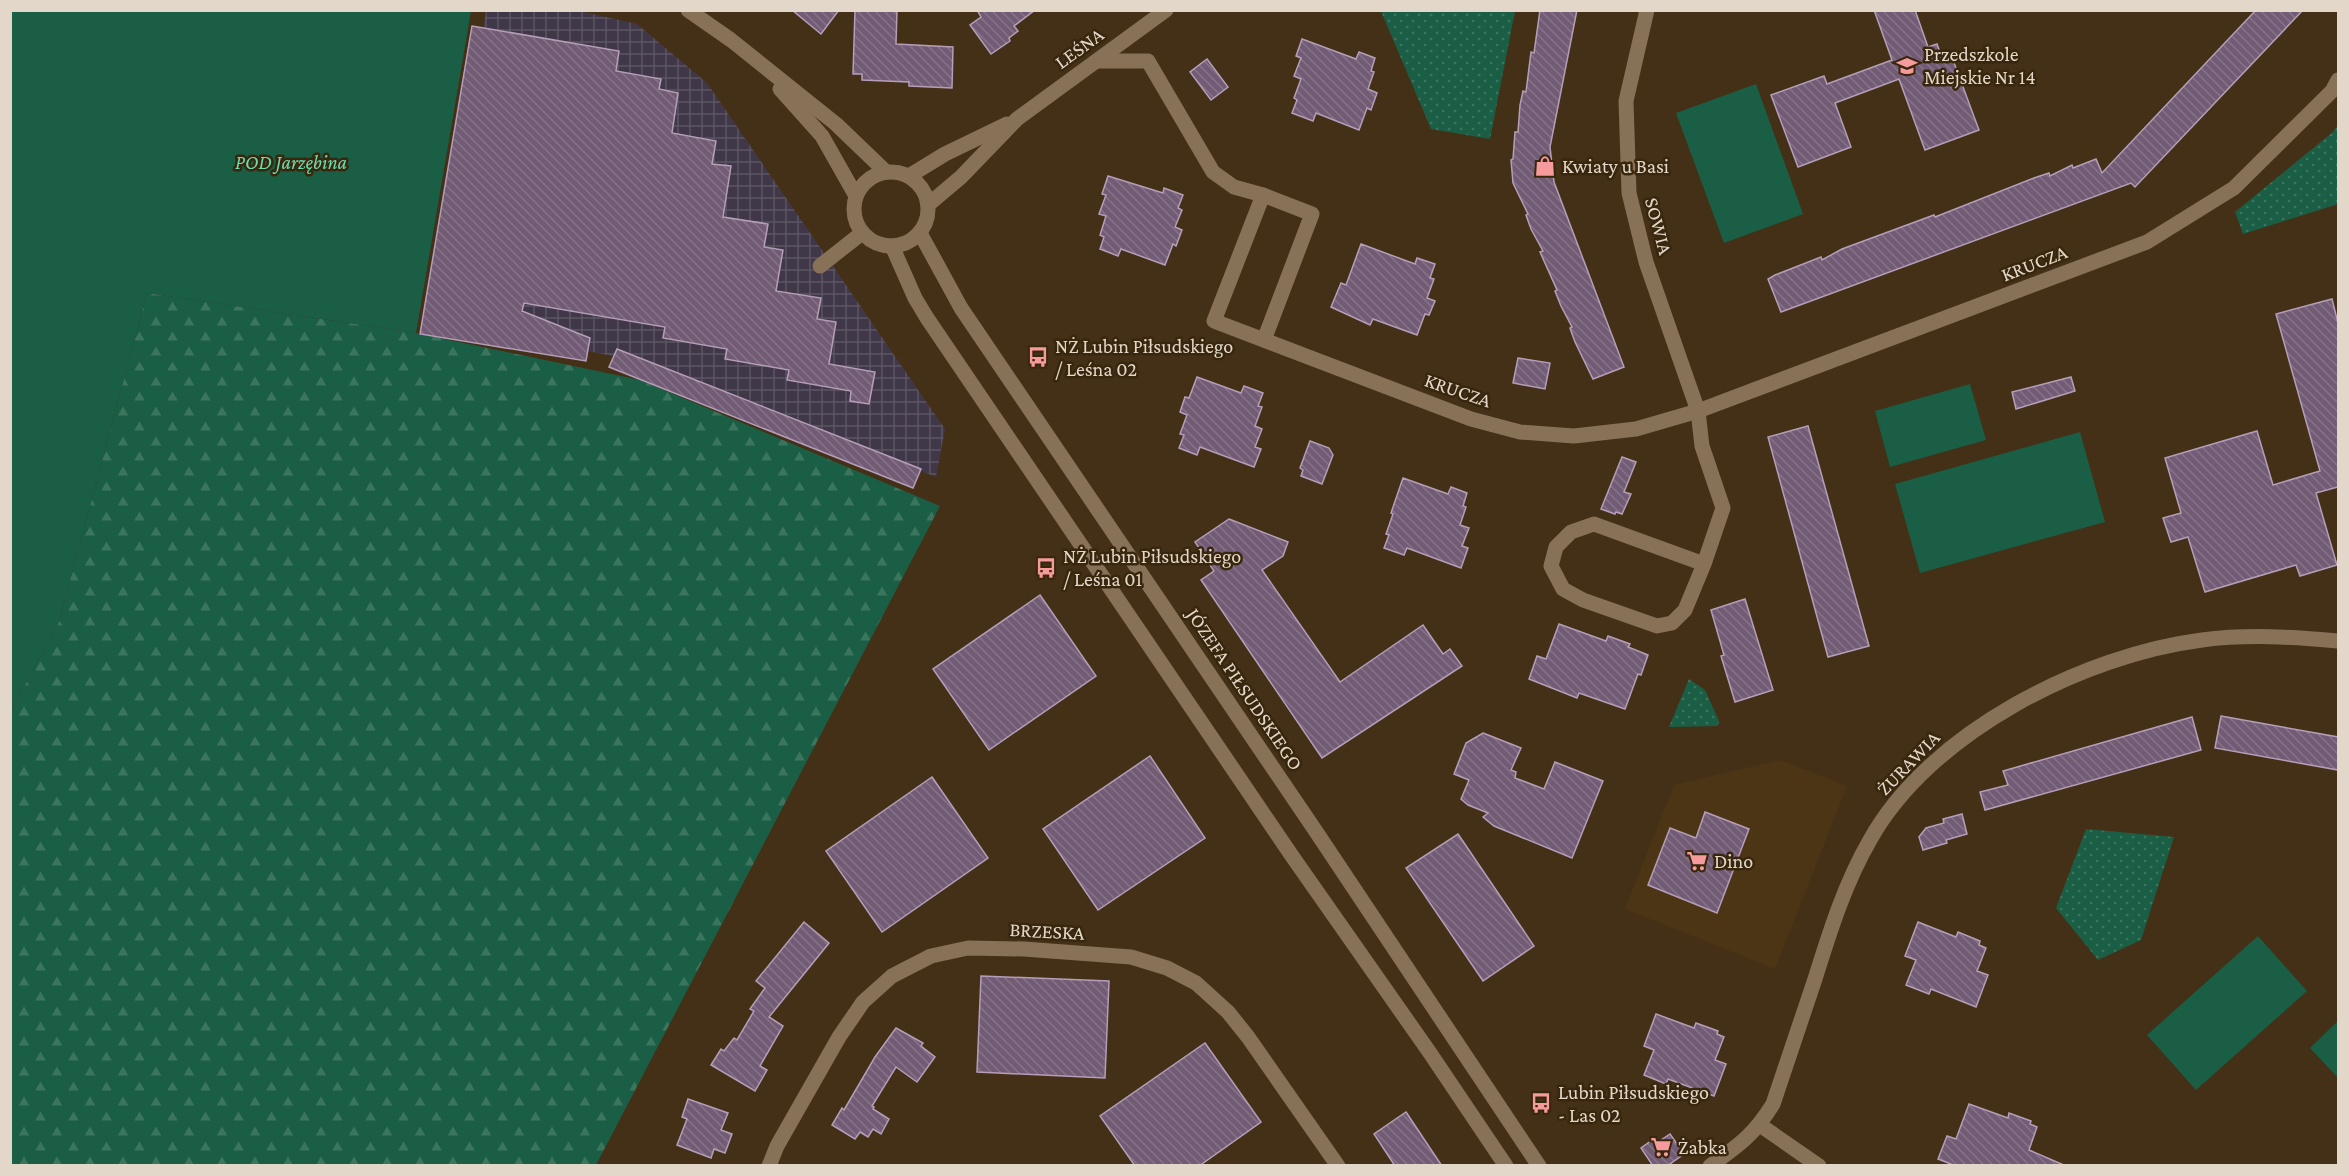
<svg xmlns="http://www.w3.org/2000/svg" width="2349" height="1176" viewBox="0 0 2349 1176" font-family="'Crimson Pro',serif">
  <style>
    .built { fill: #4c3515 }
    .industrial { fill: url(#industrial-grid) }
    .green { fill: #1a5f45 }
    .forest { fill: url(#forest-firs) }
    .park { fill: url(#park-dots) }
    .building { fill: url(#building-back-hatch); stroke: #b69eb9; stroke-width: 1.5 }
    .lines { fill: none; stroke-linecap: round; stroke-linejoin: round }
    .minor { stroke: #877157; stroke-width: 15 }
    .labels { text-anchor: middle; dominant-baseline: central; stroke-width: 5; stroke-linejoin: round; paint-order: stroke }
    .street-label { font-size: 20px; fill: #e3d7c9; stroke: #38260d }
    .poi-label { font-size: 20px; fill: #e3d7c9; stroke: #38260d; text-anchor: start }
    .park-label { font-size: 20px; font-style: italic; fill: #6cdcad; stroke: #38260d }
  </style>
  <defs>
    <pattern id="industrial-grid" width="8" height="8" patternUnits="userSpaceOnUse" patternTransform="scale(1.5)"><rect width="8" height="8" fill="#403848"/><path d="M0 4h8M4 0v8" fill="none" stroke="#5b5461"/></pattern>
    <pattern id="forest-firs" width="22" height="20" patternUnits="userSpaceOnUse" patternTransform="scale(1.5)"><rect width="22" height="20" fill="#1a5f45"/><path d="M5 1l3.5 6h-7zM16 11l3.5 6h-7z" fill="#3b755e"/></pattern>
    <pattern id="park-dots" width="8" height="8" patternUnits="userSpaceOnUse" patternTransform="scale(1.5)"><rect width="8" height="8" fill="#1a5f45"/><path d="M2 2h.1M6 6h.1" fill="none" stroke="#3b755e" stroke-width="1.8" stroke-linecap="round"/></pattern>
    <pattern id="building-back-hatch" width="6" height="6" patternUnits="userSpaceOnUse" patternTransform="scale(1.5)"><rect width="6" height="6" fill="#725c75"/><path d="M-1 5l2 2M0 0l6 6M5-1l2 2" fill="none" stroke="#867387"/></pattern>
  </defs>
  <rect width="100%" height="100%" fill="#433017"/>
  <!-- built -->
  <path class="built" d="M1780,760L1847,786L1775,969L1625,909L1674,785Z"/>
  <!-- industrial -->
  <path class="industrial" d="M486,11H580L637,24L707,83L945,429L936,477L650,363L435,322Z"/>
  <!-- green -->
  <g class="green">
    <path d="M11,11H471L416,333L147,293L59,622L11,711Z"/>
    <path d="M1756,84L1803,214L1724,243L1676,113Z"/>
    <path d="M1970,384L1986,440L1890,467L1875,411Z"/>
    <path d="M2080,432L2105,522L1920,573L1895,484Z"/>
    <path d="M2258,936L2307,991L2196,1090L2147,1035Z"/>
    <path d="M2338,1021V1078L2310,1048Z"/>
  </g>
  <!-- forest -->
  <path class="forest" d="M147,293L416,333L640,380L940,506L596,1165H11V711L59,622Z"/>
  <!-- park -->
  <g class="park">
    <path d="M1381,11H1515L1490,139L1431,129Z"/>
    <path d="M2338,125V204L2243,234L2235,212L2333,132Z"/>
    <path d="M1689,679L1705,690L1719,721L1718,726L1669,727Z"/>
    <path d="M2086,829L2174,837L2141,940L2098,960L2056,908Z"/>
  </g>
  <!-- building -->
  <g class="building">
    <path d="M792,10H839L821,34Z"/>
    <path d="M855,10H897L896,44L953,47L952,88L909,86V82L862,80V74H853Z"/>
    <path d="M977,10H1035L1014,26L1018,31L1009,38L1010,41L991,54L970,25L981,17Z"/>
    <path d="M1540,10H1577L1550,147L1554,182L1624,367L1593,379L1575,342L1570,328L1572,327L1561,306L1555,291L1557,290L1540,252L1543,251L1531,229L1526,215L1528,214L1513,183L1511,160L1513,159L1515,132H1518L1520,105L1523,91L1526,92L1531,52L1534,53Z"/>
    <path d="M1874,10H1915L1928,47L1937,44L1944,63L1953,60L1979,130L1925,150L1899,79L1835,103L1851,147L1798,167L1771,95L1824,76L1827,84L1892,60Z"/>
    <path d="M2256,10H2303L2135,187L2131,183L1781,312L1768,279L1775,275L1821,257L1822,260L1842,249L1934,215L1935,217L2034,178L2049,173L2050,176L2072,165L2073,168L2096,159L2102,173Z"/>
    <path d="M472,26L619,51L616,71L661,79L659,89L678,93L672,133L716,141L712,164L731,166L723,217L768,224L764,247L783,250L776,291L821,298L817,319L836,322L829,364L875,372L869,404L850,401L851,391L787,380L789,370L725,359L727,349L663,338L665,327L524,303L522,311L590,338L586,361L420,334Z"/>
    <path d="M1302,39L1356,59L1359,52L1375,58L1371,71L1374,72L1368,89L1377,93L1371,110L1367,108L1359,130L1316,113L1313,121L1292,113L1297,100L1294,98L1301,79L1294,76L1301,58L1296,56Z"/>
    <path d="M1207,59L1228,87L1211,100L1190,72Z"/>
    <path d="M1108,176L1163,193L1164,188L1183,195L1178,208L1182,210L1175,227L1182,230L1176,246L1173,244L1165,265L1121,249L1118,256L1100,249L1104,237L1100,235L1106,216L1099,214L1106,195L1102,194Z"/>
    <path d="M1361,244L1415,264L1417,258L1435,264L1430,278L1434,279L1427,298L1435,301L1429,315L1425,314L1417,335L1373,319L1370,325L1331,307L1341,283L1346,285Z"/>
    <path d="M2332,299L2338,323V487L2316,493L2337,565L2300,576L2296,565L2205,592L2188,537L2171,542L2163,518L2181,513L2165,458L2257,431L2273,485L2320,471L2276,314Z"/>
    <path d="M617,349L921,469L913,488L609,367Z"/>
    <path d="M1518,358L1550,363L1545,389L1513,383Z"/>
    <path d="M1197,377L1241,393L1244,386L1263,393L1258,406L1262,407L1255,426L1262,429L1255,447L1261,449L1254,467L1200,447L1197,455L1179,448L1184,435L1180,434L1187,415L1180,412L1185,397L1189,398Z"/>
    <path d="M2071,377L2075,391L2016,409L2012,392Z"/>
    <path d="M1808,426L1869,646L1828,657L1768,437Z"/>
    <path d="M1310,441L1329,448L1333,455L1322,484L1301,476L1303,470L1300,468Z"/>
    <path d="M1622,457L1636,462L1624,492L1631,494L1622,514L1616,512L1615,514L1601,509Z"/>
    <path d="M1403,478L1448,494L1451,487L1467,493L1463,506L1466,507L1460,525L1469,528L1462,546L1468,548L1461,568L1407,548L1404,555L1384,548L1389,535L1386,534L1393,514L1391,513Z"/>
    <path d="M1229,519L1288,542L1283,556L1262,570L1340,682L1423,625L1443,654L1450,649L1462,666L1322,758L1201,580L1214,571L1195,542Z"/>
    <path d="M1040,595L1096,676L989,750L933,669Z"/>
    <path d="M1745,599L1773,690L1735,702L1721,656L1724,655L1711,610Z"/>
    <path d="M1559,624L1606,641L1608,636L1630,644L1628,647L1648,655L1641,675L1638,674L1625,709L1579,693L1577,698L1529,679L1537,656L1546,659Z"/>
    <path d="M2221,716L2338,737V770L2215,748Z"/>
    <path d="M2192,717L2201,750L1985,810L1980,792L2008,785L2003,771Z"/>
    <path d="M1483,733L1521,748L1511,770L1516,772L1515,778L1544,789L1555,762L1603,781L1572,858L1494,826L1483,817L1488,813L1468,805L1461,799L1469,780L1454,774L1466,743Z"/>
    <path d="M1150,756L1205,838L1098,910L1043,829Z"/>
    <path d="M932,777L988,858L882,932L826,851Z"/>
    <path d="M1705,812L1749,829L1717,913L1648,885L1670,828L1696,838Z"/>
    <path d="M1962,814L1967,834L1946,840L1947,843L1923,850L1919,837L1926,828L1944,823L1943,819Z"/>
    <path d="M1458,834L1534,946L1483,981L1406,868Z"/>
    <path d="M804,922L829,943L769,1017L783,1026L760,1066L767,1070L755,1091L711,1065L721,1049L724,1051L734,1038L737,1040L754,1011L750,1009L765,988L756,981Z"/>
    <path d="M1918,922L1956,937L1958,932L1980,941L1979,945L1986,948L1977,971L1988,975L1976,1007L1931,989L1929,994L1906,985L1916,960L1905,956Z"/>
    <path d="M981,976L1109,981L1105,1078L977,1072Z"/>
    <path d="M1656,1014L1694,1028L1696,1023L1718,1031L1717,1034L1724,1037L1715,1060L1726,1064L1714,1096L1668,1079L1666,1084L1644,1075L1654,1050L1644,1046Z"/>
    <path d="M896,1028L923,1043L921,1046L935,1057L917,1082L896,1067L872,1106L874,1107L873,1109L889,1119L881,1134L873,1129L868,1137L860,1132L855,1139L832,1125L842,1108L844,1110L875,1057Z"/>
    <path d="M1205,1043L1261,1122L1199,1166H1135L1100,1116Z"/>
    <path d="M688,1099L728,1113L721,1130L732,1134L725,1153L714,1149L711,1158L677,1145L687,1119L682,1117Z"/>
    <path d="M1969,1104L2008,1118L2009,1113L2031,1121L2030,1124L2037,1127L2029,1150L2066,1166H1956L1938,1159L1947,1136L1956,1139Z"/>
    <path d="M1406,1112L1442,1166H1395L1374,1134Z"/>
    <path d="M1670,1134L1684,1154L1667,1166H1653L1641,1148L1655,1138L1658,1142Z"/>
  </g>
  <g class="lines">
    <!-- minor -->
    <g class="minor">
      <path d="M688,10L731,40L836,124L885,171"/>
      <path d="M1647,10L1626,101L1629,193L1646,262L1698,411L1702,446L1723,508L1704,564L1594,524L1571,532L1556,547L1551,566L1563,589L1583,600L1657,626L1672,623L1685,610L1704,564"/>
      <path d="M1097,61H1148L1213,172L1234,187L1263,195"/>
      <path d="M780,89L822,136L856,196"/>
      <circle cx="891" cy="209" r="37"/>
      <path d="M909,176L945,154L1007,124"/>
      <path d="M929,204L961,177L1017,119L1166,10"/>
      <path d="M920,233L961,308L1317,833L1539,1166"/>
      <path d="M892,246L915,298L927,318L1292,856L1430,1053L1506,1166"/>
      <path d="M820,266L862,233"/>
      <path d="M1264,340L1312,214L1263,195L1214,321L1471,419L1520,432L1574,436L1636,429L1698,411L2147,242L2234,188L2332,91L2338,80"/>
      <path d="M1760,1125L1819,1166"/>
      <path d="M769,1166L777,1146L839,1037L863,1002L892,976L931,956L968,948L1024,949L1131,957L1167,968L1196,983L1228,1012L1248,1037L1338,1166"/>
      <path d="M1710,1166C1739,1145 1754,1135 1773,1104C1787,1062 1801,1021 1815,979C1830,931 1845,883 1870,840C1930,732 2084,655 2202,640C2248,634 2293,637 2338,641"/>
    </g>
  </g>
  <!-- icons -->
  <defs>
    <g id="school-bare" transform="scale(1.62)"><path d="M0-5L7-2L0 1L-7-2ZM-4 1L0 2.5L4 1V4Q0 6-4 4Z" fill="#f59b9d" stroke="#38260d" stroke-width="2.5" paint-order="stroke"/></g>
    <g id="shop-bare" transform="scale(1.62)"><path d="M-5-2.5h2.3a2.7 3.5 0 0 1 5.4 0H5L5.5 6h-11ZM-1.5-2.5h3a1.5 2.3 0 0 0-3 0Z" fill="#f59b9d" stroke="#38260d" stroke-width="2.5" paint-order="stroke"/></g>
    <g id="bus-bare" transform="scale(1.62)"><path d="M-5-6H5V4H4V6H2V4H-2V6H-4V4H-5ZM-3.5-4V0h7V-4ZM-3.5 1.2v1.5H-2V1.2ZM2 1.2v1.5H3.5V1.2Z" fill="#f59b9d" stroke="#38260d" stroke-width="2.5" paint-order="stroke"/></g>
    <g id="supermarket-bare" transform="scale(1.62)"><path d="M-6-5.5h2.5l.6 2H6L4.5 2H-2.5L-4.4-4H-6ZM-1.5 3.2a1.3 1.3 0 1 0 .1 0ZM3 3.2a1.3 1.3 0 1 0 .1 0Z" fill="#f59b9d" stroke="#38260d" stroke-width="2.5" paint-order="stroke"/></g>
  </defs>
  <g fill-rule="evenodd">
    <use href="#school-bare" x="1907" y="66"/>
    <use href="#shop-bare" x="1545" y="166"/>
    <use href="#bus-bare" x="1038" y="357"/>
    <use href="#bus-bare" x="1046" y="568"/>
    <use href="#supermarket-bare" x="1697" y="861"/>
    <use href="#bus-bare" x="1541" y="1103"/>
    <use href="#supermarket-bare" x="1661" y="1147"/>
  </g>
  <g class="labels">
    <!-- street labels -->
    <g class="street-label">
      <text transform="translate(1079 48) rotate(-36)">LEŚNA</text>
      <text transform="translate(1659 226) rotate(75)">SOWIA</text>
      <text transform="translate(2034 263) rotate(-21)">KRUCZA</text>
      <text transform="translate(1458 390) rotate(19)">KRUCZA</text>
      <text transform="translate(1245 689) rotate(56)">JÓZEFA PIŁSUDSKIEGO</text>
      <text transform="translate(1908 763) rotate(-46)">ŻURAWIA</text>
      <text transform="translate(1047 931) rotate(3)">BRZESKA</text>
    </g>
    <!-- poi labels -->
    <g class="poi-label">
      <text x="1924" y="54">Przedszkole<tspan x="1924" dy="23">Miejskie Nr 14</tspan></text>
      <text x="1562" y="166">Kwiaty u Basi</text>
      <text x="1055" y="346">NŻ Lubin Piłsudskiego<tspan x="1055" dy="23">/ Leśna 02</tspan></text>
      <text x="1063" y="556">NŻ Lubin Piłsudskiego<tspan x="1063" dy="23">/ Leśna 01</tspan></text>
      <text x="1714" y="861">Dino</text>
      <text x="1558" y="1092">Lubin Piłsudskiego<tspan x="1558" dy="23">- Las 02</tspan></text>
      <text x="1678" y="1147">Żabka</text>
    </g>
    <!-- park labels -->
    <g class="park-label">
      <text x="291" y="162">POD Jarzębina</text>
    </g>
  </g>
  <!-- border -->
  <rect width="2349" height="1176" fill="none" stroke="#e3d7c9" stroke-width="24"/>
</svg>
